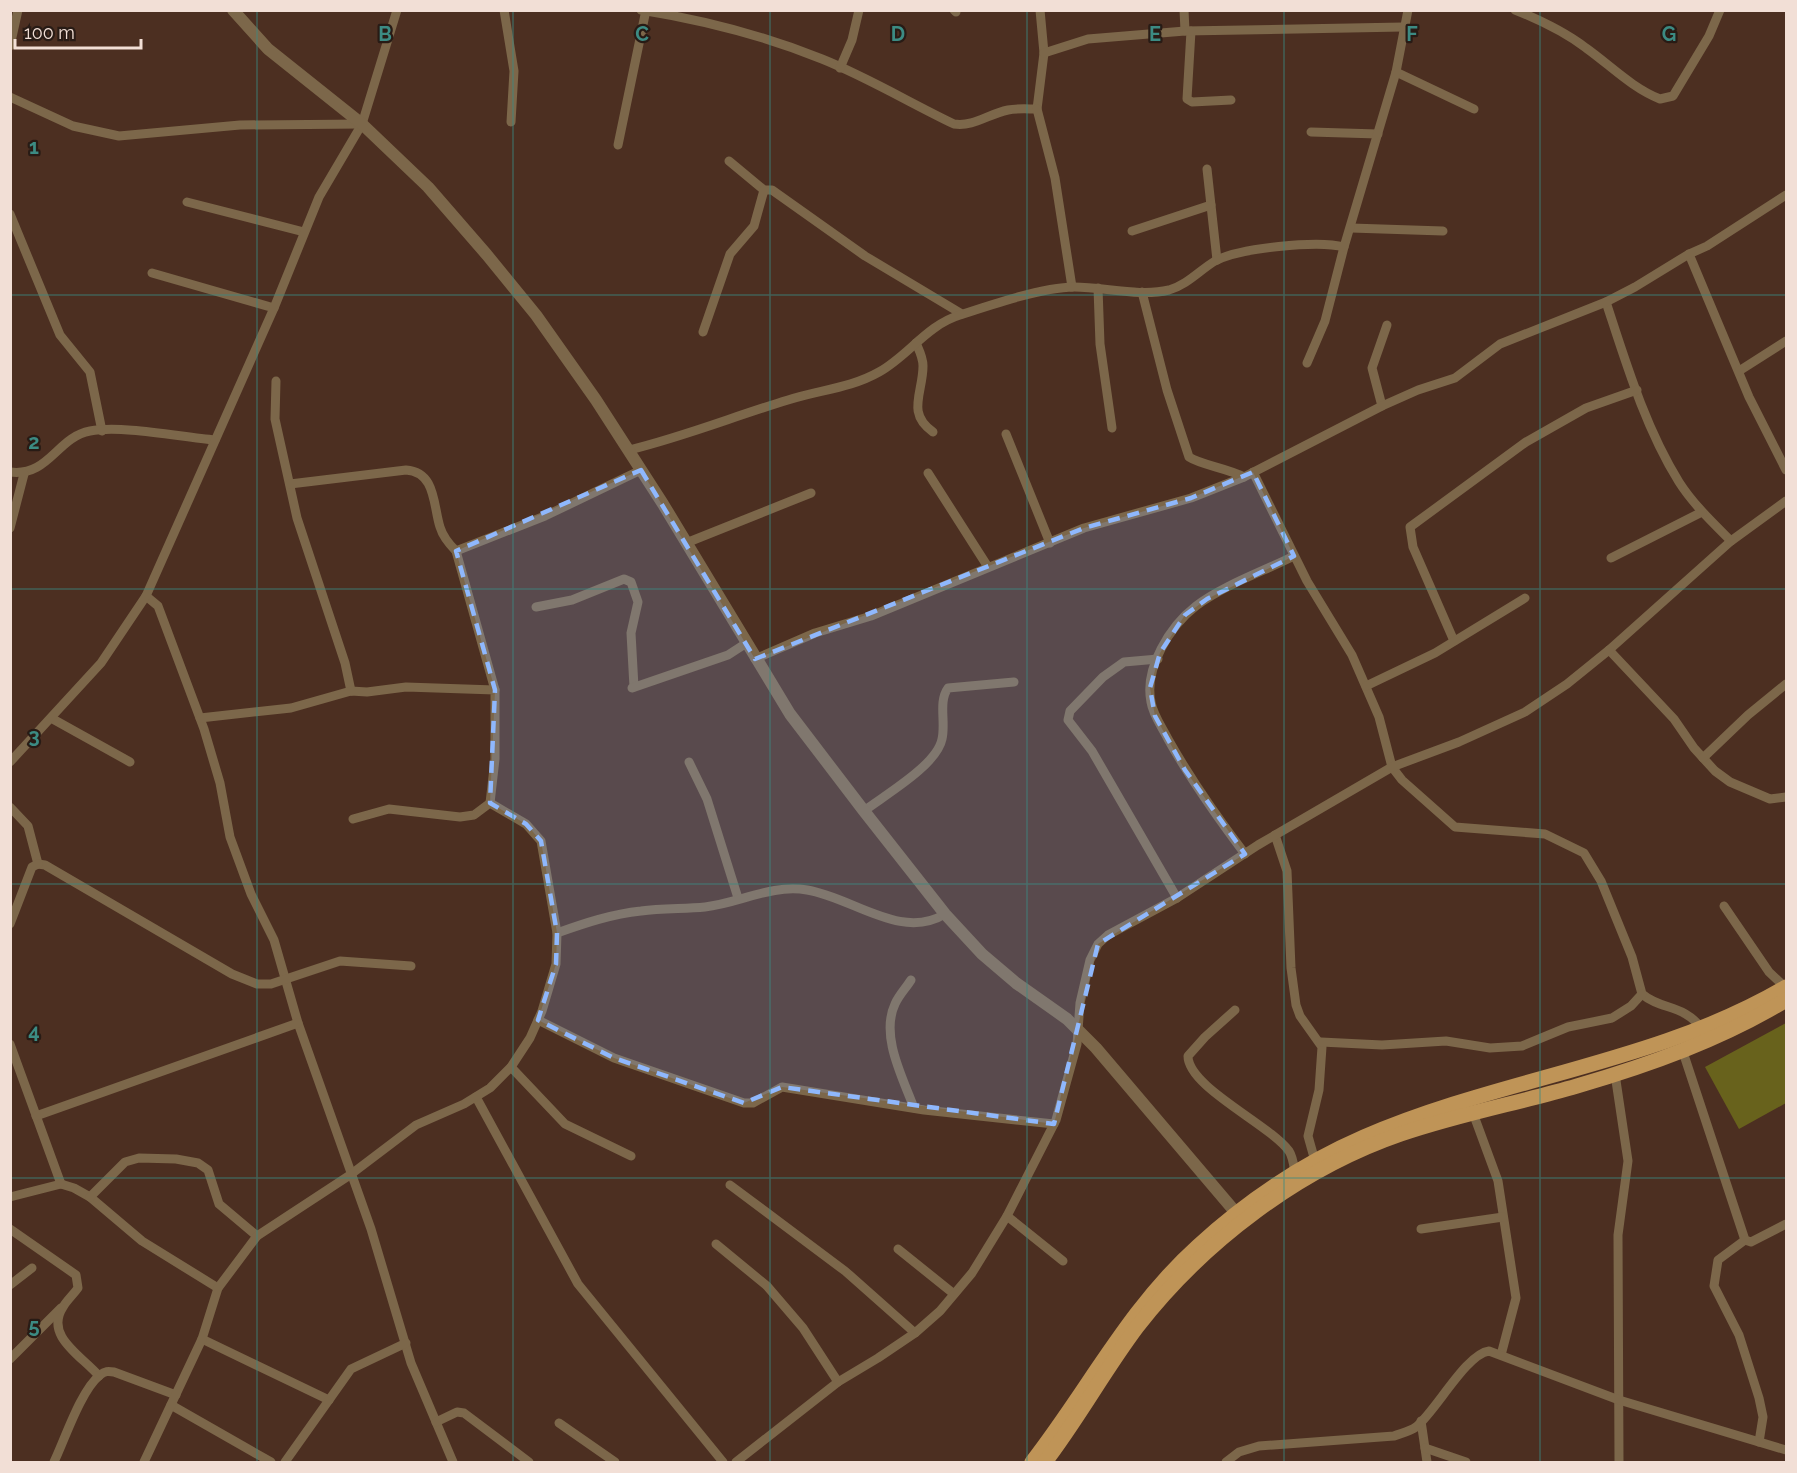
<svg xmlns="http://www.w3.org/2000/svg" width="1797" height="1473" viewBox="0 0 1797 1473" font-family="Raleway,sans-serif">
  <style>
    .green { fill: #68621c }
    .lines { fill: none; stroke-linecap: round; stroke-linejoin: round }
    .minor { stroke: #7c674a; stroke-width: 9 }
    .tertiary { stroke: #7c674a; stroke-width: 12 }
    .primary { stroke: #bf9457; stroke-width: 15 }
    .marked { fill: #8fb8fd; fill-opacity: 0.2; stroke: #8fb8fd; stroke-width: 4.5; stroke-dasharray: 12 8; stroke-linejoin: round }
    .grid { fill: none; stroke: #3c8b83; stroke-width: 1.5; stroke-opacity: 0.55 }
    .grid-label { font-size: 20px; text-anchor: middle; font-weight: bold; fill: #3c8b83; stroke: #281b15; stroke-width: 4.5; stroke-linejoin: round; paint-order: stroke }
  </style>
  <rect width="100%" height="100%" fill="#4c2f21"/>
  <!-- green -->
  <path class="green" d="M1786,1023V1103L1739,1129L1705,1067Z"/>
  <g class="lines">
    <!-- minor -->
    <g class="minor">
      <path d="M504,10L514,71L511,122"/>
      <path d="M641,10C703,20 765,36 822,59C867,77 910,103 954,124C974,127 988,114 1008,110C1017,108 1028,109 1037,109L1044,53L1040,10"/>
      <path d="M954,10L956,12"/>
      <path d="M1184,10L1185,31"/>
      <path d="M1515,10C1540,20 1565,32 1586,48C1610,65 1632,88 1660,99L1673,96L1709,36L1720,10"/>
      <path d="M1191,31L1187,99L1192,102L1231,100"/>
      <path d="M10,46L18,10"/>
      <path d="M1044,53L1088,39L1185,31L1403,27"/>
      <path d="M840,68L852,40L859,10"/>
      <path d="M1396,72L1474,109"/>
      <path d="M10,97L73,126L119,136L240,125L362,124"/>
      <path d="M1037,109L1055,178L1072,287"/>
      <path d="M1311,132L1378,134"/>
      <path d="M618,145L646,10"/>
      <path d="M729,161L764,190H772L865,256L962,314"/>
      <path d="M1207,169L1217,260"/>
      <path d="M187,202L304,232"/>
      <path d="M10,214L60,335L90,372L102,431"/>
      <path d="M1351,228L1443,231"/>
      <path d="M1132,231L1211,205"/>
      <path d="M1689,254L1749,397L1786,470"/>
      <path d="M152,273L274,308"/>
      <path d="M1098,288L1100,344L1112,428"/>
      <path d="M1142,292L1167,390L1189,457C1201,465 1227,468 1244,477"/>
      <path d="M1606,302C1626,363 1645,427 1679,482C1693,504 1713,523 1731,541"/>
      <path d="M703,332L730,254L754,226L764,190"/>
      <path d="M916,343C919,350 923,357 923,366C923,393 906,413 933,432"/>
      <path d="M1307,363L1325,321L1344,247"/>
      <path d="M1739,371L1786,341"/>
      <path d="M276,381L275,419L297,518L345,663L351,691"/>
      <path d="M1382,406L1372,368L1387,325"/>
      <path d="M1006,434L1050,543"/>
      <path d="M629,450C683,437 735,416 788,400C819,390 851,388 879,372C908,356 927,325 960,315C990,305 1044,287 1074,287C1105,287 1139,297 1169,290C1187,285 1200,270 1215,261C1239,248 1318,240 1344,247L1396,72L1408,10"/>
      <path d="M10,472C49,477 57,437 90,431C122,425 180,437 215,440"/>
      <path d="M1253,472L1307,581L1352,655L1379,717L1392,767L1402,780L1455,827L1545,834L1584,853L1601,881L1632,957L1642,994C1662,1011 1683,1003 1703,1030"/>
      <path d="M928,473L988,567"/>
      <path d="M290,484L406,470C436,472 433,505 440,527C443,537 449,544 456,551"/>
      <path d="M10,528L24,474"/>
      <path d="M686,543L811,493"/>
      <path d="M1611,558L1702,512"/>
      <path d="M146,596L158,606L204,729L220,783L230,837L251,894L274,940L298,1023L371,1229L411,1363L453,1462"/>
      <path d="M536,607L572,600L624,579L631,582L638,602L631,633L634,687"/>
      <path d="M1454,641L1413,547L1410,527L1526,442L1586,408L1637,390"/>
      <path d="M1609,650L1674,719L1694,748L1715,771L1730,782L1770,799L1786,797"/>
      <path d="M755,659L815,633L871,616L1084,528L1191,498L1244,477L1382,406L1418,390L1455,378L1500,344L1606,302L1635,287L1689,254L1707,246L1786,195"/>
      <path d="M1158,659L1124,662L1103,677L1070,711L1068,720L1092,751L1177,898"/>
      <path d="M1366,686L1435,653L1525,598"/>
      <path d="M632,688L728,655L745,644"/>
      <path d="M495,690L456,551L545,516L641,470"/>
      <path d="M51,718L130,762"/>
      <path d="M200,718L291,708L351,691L367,692L406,687L495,690V759L490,803"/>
      <path d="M1703,758L1748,715L1786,684"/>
      <path d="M10,762L101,663L146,596L274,308L319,197L362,124L397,10"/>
      <path d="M689,762L707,799L738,898"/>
      <path d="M10,807L28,826L38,864"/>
      <path d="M864,811C885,795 937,765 942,739C946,722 938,702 948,688L1014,682"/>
      <path d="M1275,835L1287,871L1291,968L1296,1005L1300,1016L1322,1047L1319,1090L1308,1136L1315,1161"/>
      <path d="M1245,854C1217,817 1191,780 1168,739C1162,727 1153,715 1151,702C1144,668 1170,626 1196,606C1224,585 1262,572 1294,556"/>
      <path d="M38,864L45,865L232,974L257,984H271L340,961L411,966"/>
      <path d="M1724,906L1769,972L1786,988"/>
      <path d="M10,924L32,867L38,864"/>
      <path d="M557,933C585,923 612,914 641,911C662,908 684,909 705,907C740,903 771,884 807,890C852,897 901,941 945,914"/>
      <path d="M911,980C906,988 899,995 895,1004C880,1036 903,1078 914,1108"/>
      <path d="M1235,1010L1205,1037L1188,1056C1188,1087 1269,1124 1289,1151C1293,1157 1294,1167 1295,1173"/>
      <path d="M538,1020L614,1058L744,1103H753L782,1087L924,1110L1054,1124"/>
      <path d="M1321,1042L1382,1045L1446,1041L1490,1048L1522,1046L1568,1027L1612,1018L1631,1006L1642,994"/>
      <path d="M10,1044L61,1184"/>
      <path d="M1682,1049L1745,1240L1751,1242L1786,1224"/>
      <path d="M511,1067L565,1124L631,1156"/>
      <path d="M1615,1074L1628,1161L1618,1235L1619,1462"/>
      <path d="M476,1097L578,1284L723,1462"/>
      <path d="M1473,1113L1498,1181L1516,1298L1501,1355"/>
      <path d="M36,1116L298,1023"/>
      <path d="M730,1185L845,1271L915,1333"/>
      <path d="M10,1197L61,1184L74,1188L90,1197L142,1241L218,1288"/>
      <path d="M90,1197L125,1162L139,1158L176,1159L198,1163L208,1170L219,1204L257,1236"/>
      <path d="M1007,1216L1063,1261"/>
      <path d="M10,1229L76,1275L78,1288C73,1295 67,1300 63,1307C44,1336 82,1356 99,1376"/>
      <path d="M1421,1229L1503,1217"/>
      <path d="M1745,1240L1718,1260L1714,1286L1739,1335L1759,1398L1763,1417L1759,1442"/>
      <path d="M716,1244L767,1286L803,1328L838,1382"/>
      <path d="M898,1249L954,1294"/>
      <path d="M10,1285L32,1268"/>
      <path d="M202,1339L329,1400"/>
      <path d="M10,1359L61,1308"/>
      <path d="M171,1405L271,1462"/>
      <path d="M1421,1421L1427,1462"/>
      <path d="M436,1422L457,1412L464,1413L529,1462"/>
      <path d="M559,1423L615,1462"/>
      <path d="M1425,1448L1466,1462"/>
      <path d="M54,1462C65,1439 81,1390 100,1375C105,1371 108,1371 114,1372L176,1395"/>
      <path d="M144,1462L202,1339L218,1288L257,1236L350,1175L416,1125L464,1104L490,1088L511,1067L530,1038L542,1011L556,964L557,933L541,841L526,824L490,803L474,815L460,817L389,809L353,819"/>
      <path d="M285,1462L351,1369L406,1343"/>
      <path d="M736,1462L838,1382L878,1358L915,1333L940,1311L972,1273L1007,1216L1056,1120L1077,1044L1080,1003L1090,960L1098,944L1108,935L1177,898L1258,845L1392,767L1459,742L1525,712L1567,684L1609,650L1731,541L1786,501"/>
      <path d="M1226,1462L1239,1452L1259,1446L1394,1436C1401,1433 1409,1432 1416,1427C1436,1411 1466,1354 1489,1351L1619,1400L1786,1450"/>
    </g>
    <!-- tertiary -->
    <path class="tertiary" d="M233,10L268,49L362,124L428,187L487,255L536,315L596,400L663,504L790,714L864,811L945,914L982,954L1016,983L1067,1019L1096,1048L1237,1214"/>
    <!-- primary -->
    <g class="primary">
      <path d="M1032,1462C1088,1390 1129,1308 1198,1246C1246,1202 1304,1163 1364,1137C1502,1077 1655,1064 1786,987"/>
      <path d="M1045,1462C1078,1419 1104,1371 1137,1327C1203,1242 1299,1169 1401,1134C1459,1114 1519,1103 1577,1086C1649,1065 1722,1039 1786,1000"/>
    </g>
  </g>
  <!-- marked area -->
  <path class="marked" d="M641,470L755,659L1084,528L1191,498L1253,472L1294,556L1207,599L1185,615L1160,653L1150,688L1155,716L1185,770L1245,854L1098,944L1054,1124L782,1087L744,1103L614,1058L538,1020L556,964L557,933L541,841L526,824L490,803L495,690L456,551Z"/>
  <!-- grid -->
  <path class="grid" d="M257,10V1462M513,10V1462M770,10V1462M1027,10V1462M1284,10V1462M1540,10V1462M10,295H1786M10,589H1786M10,884H1786M10,1178H1786"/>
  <g class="grid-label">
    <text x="385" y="41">B</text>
    <text x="642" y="41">C</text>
    <text x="898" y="41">D</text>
    <text x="1155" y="41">E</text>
    <text x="1412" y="41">F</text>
    <text x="1669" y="41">G</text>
    <text x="34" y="154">1</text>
    <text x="34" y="449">2</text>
    <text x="34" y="743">3</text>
    <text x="34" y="1038">4</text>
    <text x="34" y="1333">5</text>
  </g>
  <!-- border -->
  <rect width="1797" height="1473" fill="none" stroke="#f2dfd6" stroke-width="24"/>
  <!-- scale -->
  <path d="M15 39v9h126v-9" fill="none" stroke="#f2dfd6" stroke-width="3"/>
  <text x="24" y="39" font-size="18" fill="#f2dfd6" stroke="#281b15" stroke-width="4.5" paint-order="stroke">100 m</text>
</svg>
